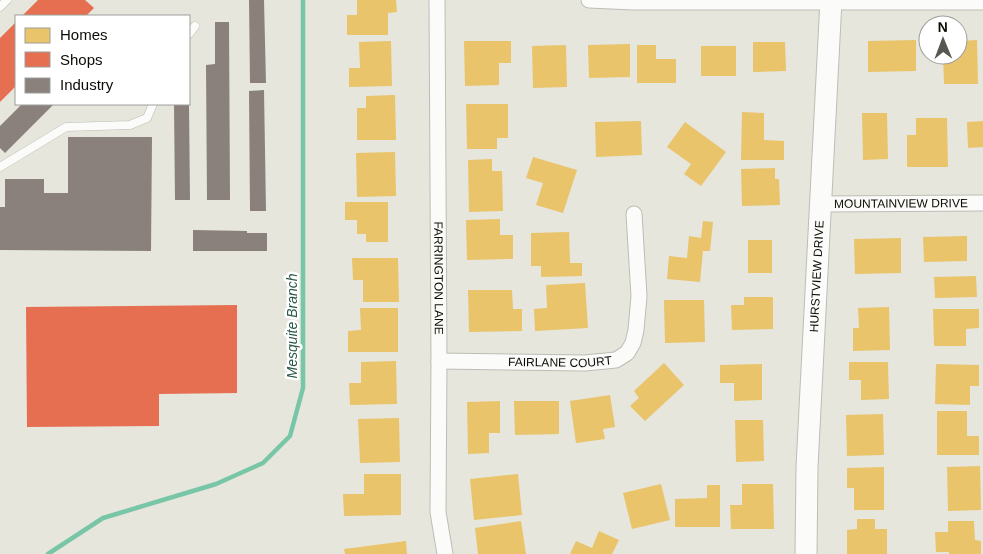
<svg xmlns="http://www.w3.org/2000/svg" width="983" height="554" viewBox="0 0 983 554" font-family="Arial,sans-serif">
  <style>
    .homes { fill: #e9c46a }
    .shops { fill: #e76f51 }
    .industry { fill: #8a817c }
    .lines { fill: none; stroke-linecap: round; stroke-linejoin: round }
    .stream { stroke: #78c6a7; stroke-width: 4.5 }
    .lane-casing { stroke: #bdbdb6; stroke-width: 9 }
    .street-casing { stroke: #bdbdb6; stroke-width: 17 }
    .secondary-casing { stroke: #bdbdb6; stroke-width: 23 }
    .lane { stroke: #fbfbfa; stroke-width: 8 }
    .street { stroke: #fbfbfa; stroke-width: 15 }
    .secondary { stroke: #fbfbfa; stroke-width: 21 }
    .labels { text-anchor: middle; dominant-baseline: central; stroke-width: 5; stroke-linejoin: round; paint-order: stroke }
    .street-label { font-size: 12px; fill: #0c0c06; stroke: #fff }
    .water-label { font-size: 14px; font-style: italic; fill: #2a5846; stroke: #fff }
  </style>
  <rect width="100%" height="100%" fill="#e6e6dc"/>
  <!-- homes -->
  <g class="homes">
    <path d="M357,0H396L397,12L388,13V35H347V15H357Z"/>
    <path d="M916,40V71L868,72V41Z"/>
    <path d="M977,40L978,84H944L943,55H958V41Z"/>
    <path d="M391,41L392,86L349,87V68H360L359,42Z"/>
    <path d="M464,41H511V63H499V85L465,86Z"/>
    <path d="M753,42H785L786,71L753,72Z"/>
    <path d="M630,44V77L589,78L588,45Z"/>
    <path d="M566,45L567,87L533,88L532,46Z"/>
    <path d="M637,45H656V59H676V83H637Z"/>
    <rect x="701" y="46" width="35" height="30"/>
    <path d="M395,95L396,140H357V108H366V96Z"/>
    <path d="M466,104H508V138H497V149H467Z"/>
    <path d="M742,112L764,113V140L784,141V160H741Z"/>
    <path d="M862,113H887L888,159L863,160Z"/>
    <path d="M916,118H947L948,167H907V135H916Z"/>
    <path d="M641,121L642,155L596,157L595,122Z"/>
    <path d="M983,121V147L968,148L967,122Z"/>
    <path d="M685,122L726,152L701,186L684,174L691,164L667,147Z"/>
    <path d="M395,152L396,196L357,197L356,153Z"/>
    <path d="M533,157L577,170L563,213L536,205L543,183L526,178Z"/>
    <path d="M492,159V171H502L503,211L469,212L468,160Z"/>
    <path d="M775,168V179H779L780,205L742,206L741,169Z"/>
    <path d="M345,202H388V242H366V234H357V220H345Z"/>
    <path d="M500,219V235H513V259L467,260L466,220Z"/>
    <path d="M703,221L713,222L710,251H703L700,282L667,279L669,256L687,258L689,236L701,238Z"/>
    <path d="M569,232L570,263H582V276L541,277V266H531V233Z"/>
    <path d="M967,236V261L924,262L923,237Z"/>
    <path d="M901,238V273L855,274L854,239Z"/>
    <rect x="748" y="240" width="24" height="33"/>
    <path d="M352,258H398L399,302H363V280H353Z"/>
    <path d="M976,276L977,297L935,298L934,277Z"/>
    <path d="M585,283L588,328L535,331L534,309L547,308L546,285Z"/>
    <path d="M468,290H512L513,309H522V331L469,332Z"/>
    <path d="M744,297H773V329L732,330L731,305H744Z"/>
    <path d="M664,300H704L705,342L665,343Z"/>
    <path d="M889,307L890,350L853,351V328H859L858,308Z"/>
    <path d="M360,308H398V352H348V331L361,330Z"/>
    <path d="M933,309H979V328L966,329V346H934Z"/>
    <path d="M396,361L397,404L350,405L349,383H361V362Z"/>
    <path d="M849,362H888L889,399L861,400V380H849Z"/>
    <path d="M664,363L684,385L645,421L630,406L639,398L634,391Z"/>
    <path d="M762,364V400L734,401V383H720V365Z"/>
    <path d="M936,364L979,365V386H970V405L935,404Z"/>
    <path d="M610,395L615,427L603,429L605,439L576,443L570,401Z"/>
    <path d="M500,401V433H489V453L468,454L467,402Z"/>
    <path d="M514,401H559V434L515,435Z"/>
    <path d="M937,411H967V436H979V455H937Z"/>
    <path d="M883,414L884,455L847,456L846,415Z"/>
    <path d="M399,418L400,462L360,463L358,419Z"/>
    <path d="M735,420H763L764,461L736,462Z"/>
    <path d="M980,466L981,510L948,511L947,467Z"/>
    <path d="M884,467V510H854V488H847V468Z"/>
    <path d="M364,474H401V515L344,516L343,494H364Z"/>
    <path d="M518,474L522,515L474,520L470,479Z"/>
    <path d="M661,484L670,520L632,529L623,493Z"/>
    <path d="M742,484H773L774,529H731L730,505H742Z"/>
    <path d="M707,485H720V527H675V499L707,498Z"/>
    <path d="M857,519H875V529H887V554H847V530L857,529Z"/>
    <path d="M521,521L526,554H478L475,528Z"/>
    <path d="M948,521H974L975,540L981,541V554H949V552H936L935,532H948Z"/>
    <path d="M599,531L619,540L612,554H570L576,541L592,548Z"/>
    <path d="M406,541L407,554H345L344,549Z"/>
  </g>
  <!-- shops -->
  <g class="shops">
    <path d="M38,0H85L94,8L86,16H22Z"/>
    <path d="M16,22V86L0,102V38Z"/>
    <path d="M237,305V393L159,394V426L27,427L26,307Z"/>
  </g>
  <!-- industry -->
  <g class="industry">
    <path d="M249,0H264L266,83H250Z"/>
    <path d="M215,22H229L230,200H207L206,65L215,64Z"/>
    <path d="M264,90L266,211H250L249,91Z"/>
    <path d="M22,104H54L5,153L0,148V126Z"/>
    <path d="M174,104H189L190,200H175Z"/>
    <path d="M68,137H152L151,251L0,250V207H5V179H44V193H68Z"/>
    <path d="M193,230L247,231V233H267V251H193Z"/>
  </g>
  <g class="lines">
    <!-- stream -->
    <path class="stream" d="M48,554L103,518L216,484L263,463L290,436L303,388V0"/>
    <!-- lane casing -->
    <g class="lane-casing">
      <g id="lane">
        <path d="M0,7L7,0"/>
        <path d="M189,34L195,26"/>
        <path d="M0,167L66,127L130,125L147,118L153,104"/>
      </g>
    </g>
    <!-- street casing -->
    <g class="street-casing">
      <g id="street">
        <path id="s1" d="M437,0L439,361L438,512L445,554"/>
        <path d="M589,0L633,2H983"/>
        <path id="s2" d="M820,204L983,203"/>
        <path id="s3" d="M439,361L585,363L616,360L627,353L633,343L636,330L639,296L634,214"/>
      </g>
    </g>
    <!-- secondary casing -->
    <g class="secondary-casing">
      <g id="secondary">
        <path id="s4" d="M806,554L807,467L831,0"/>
      </g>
    </g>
    <!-- lane -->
    <use href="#lane" class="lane"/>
    <!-- street -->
    <use href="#street" class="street"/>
    <!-- secondary -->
    <use href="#secondary" class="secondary"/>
  </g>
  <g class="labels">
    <!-- street labels -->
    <g class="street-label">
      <text stroke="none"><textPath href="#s2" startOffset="81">MOUNTAINVIEW DRIVE</textPath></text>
      <text stroke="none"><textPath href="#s1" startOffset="278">FARRINGTON LANE</textPath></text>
      <text stroke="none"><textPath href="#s4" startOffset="278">HURSTVIEW DRIVE</textPath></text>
      <text stroke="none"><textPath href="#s3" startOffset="121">FAIRLANE COURT</textPath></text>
    </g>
    <!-- water labels -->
    <g class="water-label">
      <text transform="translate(292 326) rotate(-90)">Mesquite Branch</text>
    </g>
  </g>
  <!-- legend -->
  <rect x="15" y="15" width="175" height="90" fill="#ffffff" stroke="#9e9e9b"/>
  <rect x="25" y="28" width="25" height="15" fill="#e9c46a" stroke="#9e9e9b"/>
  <text x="60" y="40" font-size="15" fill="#0c0c06">Homes</text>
  <rect x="25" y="52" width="25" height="15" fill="#e76f51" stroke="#9e9e9b"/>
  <text x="60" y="65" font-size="15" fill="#0c0c06">Shops</text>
  <rect x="25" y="78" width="25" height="15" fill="#8a817c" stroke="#9e9e9b"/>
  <text x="60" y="90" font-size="15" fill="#0c0c06">Industry</text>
  <!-- north arrow -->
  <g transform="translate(943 40) rotate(359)"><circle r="24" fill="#ffffff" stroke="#9e9e9b"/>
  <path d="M0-4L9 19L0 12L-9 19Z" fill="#585851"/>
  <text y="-8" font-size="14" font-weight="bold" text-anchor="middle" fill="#0c0c06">N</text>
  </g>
</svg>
